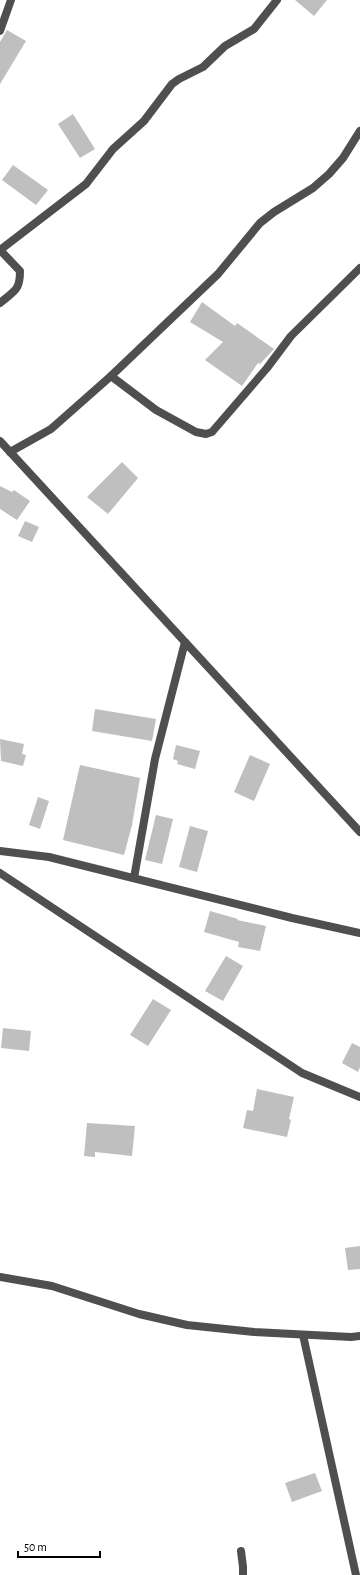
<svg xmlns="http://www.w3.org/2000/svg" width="360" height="1575" viewBox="0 0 360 1575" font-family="'Alegreya Sans',sans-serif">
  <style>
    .building { fill: #bfbfbf }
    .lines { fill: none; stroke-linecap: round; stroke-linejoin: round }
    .street { stroke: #4f4f4f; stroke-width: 8 }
  </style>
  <rect width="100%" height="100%" fill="#fff"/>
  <!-- building -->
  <g class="building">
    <path d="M295,0H327L314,16Z"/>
    <path d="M7,30L26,41L0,84V42Z"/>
    <path d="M73,114L95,149L80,158L58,124Z"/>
    <path d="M13,165L48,190L36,205L2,180Z"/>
    <path d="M202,302L235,326L237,323L274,349L260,364L258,363L242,386L205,360L223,342L190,322Z"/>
    <path d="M122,462L138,478L108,514L87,497Z"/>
    <path d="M0,486L12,492L14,490L30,501L17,520L0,509Z"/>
    <path d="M25,521L39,527L32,542L18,536Z"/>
    <path d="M95,709L156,719L152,741L92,731Z"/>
    <path d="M0,739L24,744L22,754L26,755L23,766L1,761Z"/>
    <path d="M176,745L200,751L195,769L177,764L178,761L173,759Z"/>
    <path d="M250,755L270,764L254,801L234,792Z"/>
    <path d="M80,765L140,778L132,825L124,855L63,840Z"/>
    <path d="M38,797L49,801L40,829L29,825Z"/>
    <path d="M156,815L173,819L162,864L145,860Z"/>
    <path d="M190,826L208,831L197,872L179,867Z"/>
    <path d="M210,911L238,919L237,920L266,926L260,951L238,947L239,942L204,932Z"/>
    <path d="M226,956L243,966L223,1001L205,991Z"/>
    <path d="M153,999L171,1010L148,1046L130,1035Z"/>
    <path d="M3,1028L31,1031L29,1051L1,1048Z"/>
    <path d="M352,1043L360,1047V1067L358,1072L342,1063Z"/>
    <path d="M257,1089L294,1097L289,1119L291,1120L287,1137L243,1128L247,1110L253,1111Z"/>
    <path d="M87,1123L135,1126L132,1156L95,1152V1157L84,1156Z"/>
    <path d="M360,1246V1269L348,1270L345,1248Z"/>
    <path d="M315,1473L322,1491L292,1502L285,1483Z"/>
  </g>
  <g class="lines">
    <!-- street -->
    <g class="street">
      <path d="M0,31L11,0"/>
      <path d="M0,250L86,184L113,149L144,121L172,84L179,79L203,67L225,46L254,29L277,0"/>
      <path d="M0,250L20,271C20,291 14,291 0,303"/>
      <path d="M111,376L156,410L196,432L206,434L212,432L267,368L291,336L360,268"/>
      <path d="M0,441L185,642L155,759L134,878"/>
      <path d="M10,452L51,429L111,376L218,274L260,223L274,212L313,188L329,174L343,158L360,131"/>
      <path d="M185,642L360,832"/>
      <path d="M0,851L49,857L292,918L360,933"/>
      <path d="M0,873L302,1073L360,1097"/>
      <path d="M0,1277L52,1286L139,1314L187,1325L254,1332L351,1337L360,1336"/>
      <path d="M303,1335L356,1575"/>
      <path d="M241,1551L243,1567V1575"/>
    </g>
  </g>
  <!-- scale -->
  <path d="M18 1551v6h82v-6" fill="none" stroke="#000000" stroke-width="2"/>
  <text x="24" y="1551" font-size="12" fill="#000000" stroke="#ffffff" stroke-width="3" paint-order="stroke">50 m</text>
</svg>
